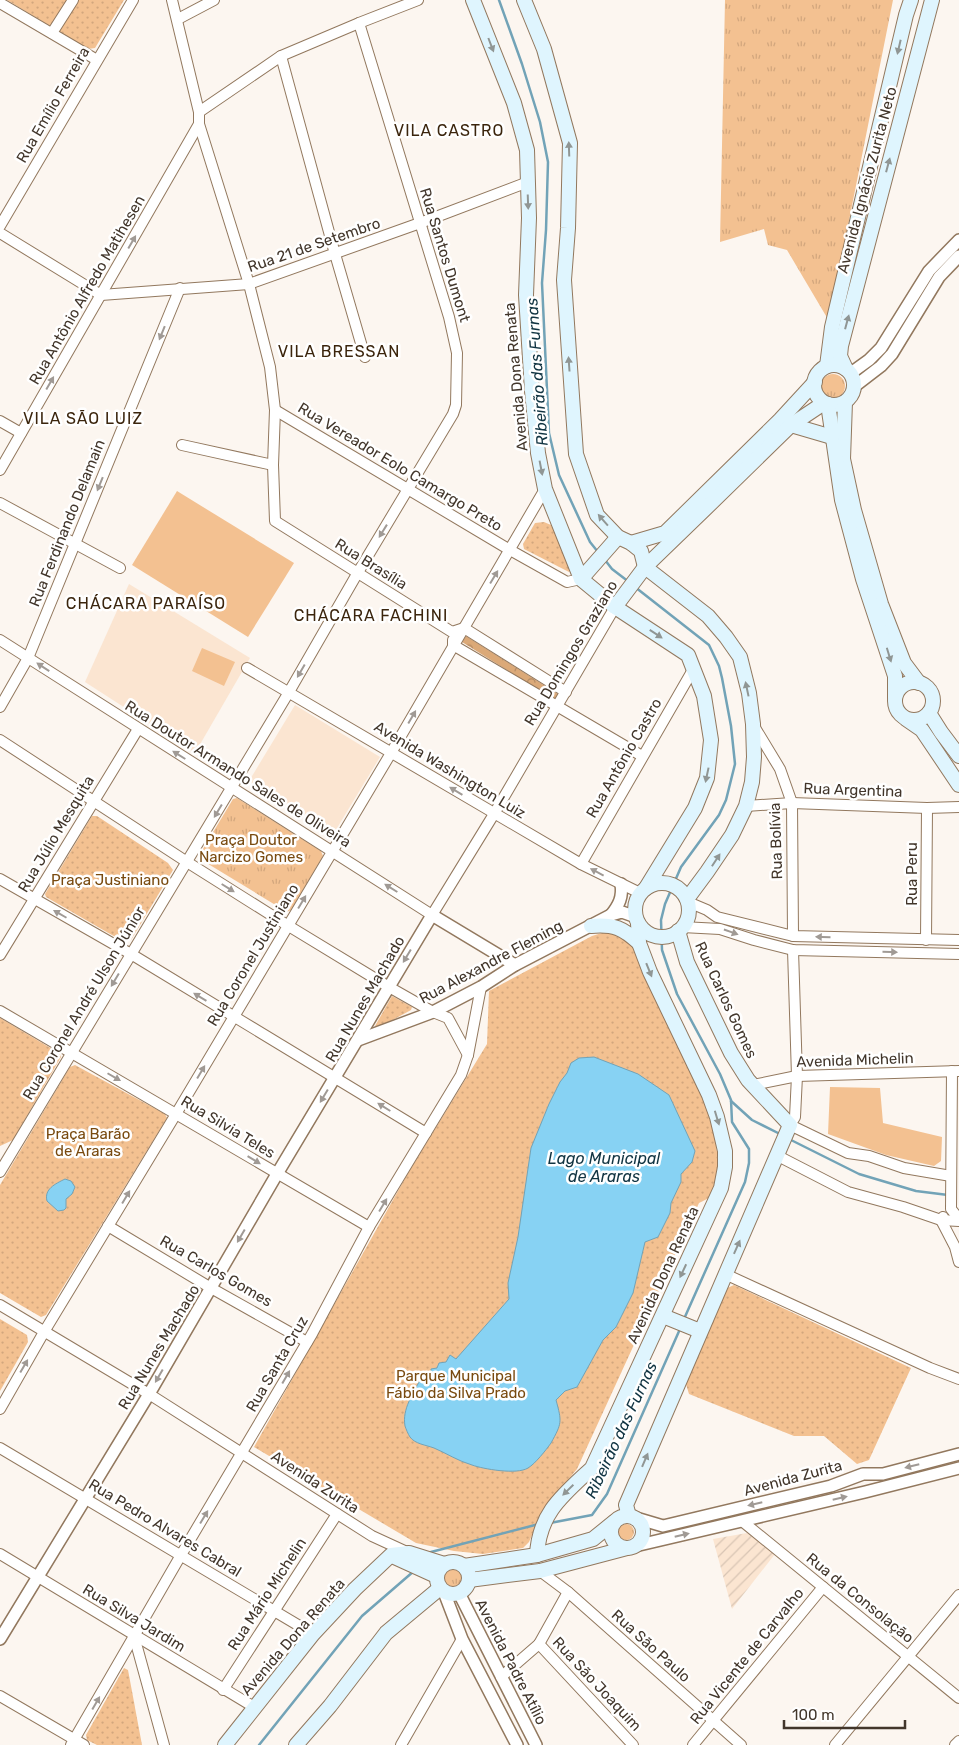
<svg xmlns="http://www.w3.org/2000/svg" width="959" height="1745" viewBox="0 0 959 1745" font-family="Rubik,sans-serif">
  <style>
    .built { fill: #fbe5d1 }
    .industrial { fill: url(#industrial-furrows) }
    .grass { fill: url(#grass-tufts) }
    .forest { fill: url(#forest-crowns) }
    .park { fill: url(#park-dots) }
    .pitch { fill: #f3c191 }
    .water { fill: #87d2f3; stroke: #72a3b7 }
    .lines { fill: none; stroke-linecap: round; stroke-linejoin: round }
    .stream { stroke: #72a3b7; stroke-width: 2.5 }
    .minor-casing { stroke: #92785e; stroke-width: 12 }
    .tertiary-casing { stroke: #92785e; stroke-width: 14 }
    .secondary-casing { stroke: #92785e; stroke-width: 16 }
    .minor { stroke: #fff; stroke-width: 10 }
    .tertiary { stroke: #fff; stroke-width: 11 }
    .secondary { stroke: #dff5fe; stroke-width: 14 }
    .oneway { fill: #909694 }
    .oneway2 { fill: #a09a95 }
    .labels { text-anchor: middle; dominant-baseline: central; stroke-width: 5; stroke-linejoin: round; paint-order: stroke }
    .street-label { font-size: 15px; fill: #42362b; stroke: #fff }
    .park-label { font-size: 15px; fill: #794a0f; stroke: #fff }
    .neighbourhood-label { font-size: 16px; letter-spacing: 1px; fill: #3b250d; stroke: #fff }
    .water-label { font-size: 16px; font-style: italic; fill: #113442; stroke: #fff }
  </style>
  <defs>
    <pattern id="industrial-furrows" width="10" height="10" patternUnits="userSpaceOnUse" patternTransform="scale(1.25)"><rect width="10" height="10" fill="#fbe5d1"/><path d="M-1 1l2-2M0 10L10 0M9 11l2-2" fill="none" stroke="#d8c5b4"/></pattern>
    <pattern id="grass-tufts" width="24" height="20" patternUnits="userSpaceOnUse" patternTransform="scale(1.25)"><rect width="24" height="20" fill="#f3c191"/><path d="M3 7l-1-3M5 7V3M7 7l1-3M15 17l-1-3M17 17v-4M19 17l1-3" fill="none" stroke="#d2a67d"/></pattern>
    <pattern id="forest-crowns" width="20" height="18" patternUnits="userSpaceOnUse" patternTransform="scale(1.25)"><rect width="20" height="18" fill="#dba978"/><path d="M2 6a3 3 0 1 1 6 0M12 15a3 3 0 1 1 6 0" fill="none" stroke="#b38a63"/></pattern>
    <pattern id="park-dots" width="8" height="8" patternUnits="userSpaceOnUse" patternTransform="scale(1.25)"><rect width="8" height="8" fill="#f3c191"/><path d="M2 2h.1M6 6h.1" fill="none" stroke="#d2a67d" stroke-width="1.8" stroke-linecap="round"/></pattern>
  </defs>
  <rect width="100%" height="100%" fill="#fcf6f0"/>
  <!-- built -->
  <g class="built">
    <path d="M129,584L250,658L195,753L85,682Z"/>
    <path d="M295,705L380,757L334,833L249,781Z"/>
  </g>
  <!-- industrial -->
  <path class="industrial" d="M747,1533L775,1554L732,1609L713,1539Z"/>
  <!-- grass -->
  <g class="grass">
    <path d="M725,0H893L829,321L787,250L768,245L764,229L720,242Z"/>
    <circle cx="833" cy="386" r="12"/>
    <path d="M237,798L321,851L323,856L291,910L287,912L200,859V854L233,799Z"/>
    <circle cx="626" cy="1532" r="8"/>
    <circle cx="452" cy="1577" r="10"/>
  </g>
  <!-- forest -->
  <path class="forest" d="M466,636L558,694L555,700L462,642Z"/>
  <!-- park -->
  <g class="park">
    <path d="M7,0H124L95,48L88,49Z"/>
    <path d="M544,522L551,525L571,567L569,572L524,549L523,544L535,523Z"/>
    <path d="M92,816H97L168,863L173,870L131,940L124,942L46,897L45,894Z"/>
    <path d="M608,931L625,935L632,945C646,977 661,1008 676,1039C694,1077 715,1118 718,1161C719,1175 714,1186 709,1198L699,1203L577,1469L542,1512L529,1542L523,1548L483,1554L454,1551L416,1543L254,1447L407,1175L487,1044L489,991L592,936Z"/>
    <path d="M392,996L412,1007L411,1010L378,1028L375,1026Z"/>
    <path d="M0,1018L59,1053L61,1057L13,1140L0,1146Z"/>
    <path d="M75,1065L165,1114L167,1118L46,1315L41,1317L0,1293V1185L70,1067Z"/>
    <path d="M734,1285L911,1368L869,1460L857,1464L824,1436H794L689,1394L685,1381L725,1289Z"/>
    <path d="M0,1319L27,1335L28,1342L0,1391Z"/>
    <path d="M124,1668L128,1670L142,1745H97L87,1740L86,1735Z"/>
  </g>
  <!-- pitch -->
  <g class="pitch">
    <path d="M177,491L294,563L248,637L132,565Z"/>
    <path d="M202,648L235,662L224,686L192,671Z"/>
    <path d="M830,1087L880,1088L883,1123L942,1137L941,1161L934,1166L886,1155L828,1134Z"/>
  </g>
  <!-- water -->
  <g class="water">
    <path d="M594,1057L638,1074L669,1095L695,1151L692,1162L681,1174V1182L671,1203L670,1213L658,1237L645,1242L633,1293L616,1327L603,1340L577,1387L565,1391L556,1400C562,1422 562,1423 551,1443C546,1450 535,1464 528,1468C517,1475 483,1469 472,1465C458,1461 446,1453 434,1448C426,1445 415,1444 410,1437C408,1434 406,1429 405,1426C402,1409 413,1394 420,1380L431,1376V1369L437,1368L439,1363L446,1362L450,1355L456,1359L509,1299L508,1283L518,1237L531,1148L549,1104L560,1082L567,1073L571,1063L579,1058Z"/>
    <path d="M65,1179L71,1181L75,1187L72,1194L66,1199V1208L64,1210L58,1211L47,1201C44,1189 55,1184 65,1179Z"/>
  </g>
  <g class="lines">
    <!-- stream -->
    <g class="stream">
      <path d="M499,0L522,64L540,122L548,162L546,230L542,283L549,433L559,475L590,542L598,552"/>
      <path d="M605,560L612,569L629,582"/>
      <path d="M635,587L709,645L719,666L722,678L731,726L735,764L726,800L719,815L681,867L665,904L661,920L662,950L677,994L720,1074L731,1100L732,1122L749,1149V1163L745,1182L684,1319"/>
      <path d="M731,1101L752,1120L780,1134"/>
      <path d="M789,1139L859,1174L916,1191L948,1195"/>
      <path d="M550,1523L592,1515L607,1494L680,1329"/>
      <path d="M429,1554L431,1552L539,1524"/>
      <path d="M259,1745L362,1616L414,1571"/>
    </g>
    <!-- minor casing -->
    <g class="minor-casing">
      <g id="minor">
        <path d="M172,0L199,112V124L249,284L270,367L275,410L273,465L275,521L452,632L464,628L566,692"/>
        <path d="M0,3L97,60"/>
        <path d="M178,19L214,0"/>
        <path d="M52,33L73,0"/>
        <path d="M281,56L335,254L365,357"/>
        <path d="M199,112L281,56L359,23L418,0"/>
        <path d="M0,226L133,0"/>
        <path d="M0,233L101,295L249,284L420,223L528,182"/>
        <path d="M275,410L510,550L567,582L581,579"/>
        <path d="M0,421L21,433"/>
        <path d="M182,445L273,465"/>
        <path d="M0,470L199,124"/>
        <path d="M0,503L120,568"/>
        <path d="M0,640L432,915L494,814L615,607"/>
        <path d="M453,640V645L642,756"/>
        <path d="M247,668L581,864L640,893"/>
        <path d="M0,707L28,658L180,288"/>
        <path d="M754,726L780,769L792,803L793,936"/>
        <path d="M0,740L187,862L287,925L389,987L433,1012L448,1018L468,1055"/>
        <path d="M746,806L792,803L927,808L959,807"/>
        <path d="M581,864L694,668"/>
        <path d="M0,879L131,954L426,1133"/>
        <path d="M688,902L707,910L717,917L793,936L959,940"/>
        <path d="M682,927L720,929L754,940L793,950L959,954"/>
        <path d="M926,940L927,808"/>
        <path d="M793,950L797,1076L795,1117L790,1125L848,1153L869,1156L904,1168L951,1176"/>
        <path d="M0,955L138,729"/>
        <path d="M0,1011L369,1227"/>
        <path d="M952,1071L951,1209L959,1219"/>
        <path d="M753,1085L797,1076L959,1071"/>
        <path d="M778,1156L848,1192L903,1207L941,1220L959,1221"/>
        <path d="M0,1172L289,692L357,574L453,414L456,405L457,353L449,317L359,23"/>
        <path d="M943,1217L941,1220L955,1247L959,1262"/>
        <path d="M108,1226L211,1288L307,1342"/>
        <path d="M725,1274L930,1368L959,1379"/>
        <path d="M0,1305L149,1394L372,1536L409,1553"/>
        <path d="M0,1409L44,1332L176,1114L391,753L545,489"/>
        <path d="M0,1448L313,1634"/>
        <path d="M742,1521L959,1698"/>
        <path d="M0,1554L254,1707"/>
        <path d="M540,1571L568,1592L741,1745"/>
        <path d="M134,1636L164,1745"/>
        <path d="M539,1644L633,1745"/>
        <path d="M501,1677L539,1644L568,1592"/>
        <path d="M223,1690L337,1514"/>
        <path d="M0,1696L84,1745"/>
        <path d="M71,1745L181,1555L312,1334L369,1227L461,1075L468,1055L481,987"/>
        <path d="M401,1745L462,1639"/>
        <path d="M693,1745L823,1587"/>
        <path d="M835,1745L959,1595"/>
        <path d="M955,1745L959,1741"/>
      </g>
    </g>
    <!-- tertiary casing -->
    <g class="tertiary-casing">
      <g id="tertiary">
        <path d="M851,373L869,360L881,348L929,271L959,240"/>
        <path d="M855,386L881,366L892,354L939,277L959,256"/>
        <path d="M611,915C619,905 623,897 621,884"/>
        <path d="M358,1040L433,1012L481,987L515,965L611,915L622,912L636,917"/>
        <path d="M636,1518L663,1526L831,1486L863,1474H883L959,1454"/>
        <path d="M635,1546L865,1492L959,1468"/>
        <path d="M444,1592L462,1639L517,1745"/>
        <path d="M459,1593L536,1745"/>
        <path d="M0,1639L149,1394L277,1174L432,915L515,965"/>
      </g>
    </g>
    <!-- secondary casing -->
    <g class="secondary-casing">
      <g id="secondary">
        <path d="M473,0L514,103L527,150L529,218L526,295L532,391L538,453L545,489L581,579L615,607L688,655L704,696L711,740L707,778L695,808L646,888"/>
        <path d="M524,0L544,49L570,143L568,228L564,280L576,454L597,515L618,537L631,543L641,551L645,567L708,616L726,637L740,657L749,693L753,724L754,757L752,782L746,806L732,835L707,872L687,899"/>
        <circle cx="834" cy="385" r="20"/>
        <path d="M827,366L832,327L906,15L911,0"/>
        <path d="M846,369L840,356L841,346L932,0"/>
        <path d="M845,402L843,459L854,510L881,604L904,663L919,683"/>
        <path d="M828,404L842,500L863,579L895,676V698"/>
        <path d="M791,425L832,437"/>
        <path d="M631,543L665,533L780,420L815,382"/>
        <path d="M581,579L618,537"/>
        <path d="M615,607L645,567L705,509L791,425L824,403"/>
        <circle cx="914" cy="701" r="19"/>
        <path d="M929,713L941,732L959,756"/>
        <path d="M906,719L922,730L959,785"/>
        <circle cx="662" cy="910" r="27"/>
        <path d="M591,926C614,924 623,928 639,943"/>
        <path d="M663,1316L700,1331"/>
        <path d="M629,1516L626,1505L790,1125L748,1080L731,1053L687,962L678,931"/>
        <circle cx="627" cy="1532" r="16"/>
        <path d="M537,1555C539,1513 563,1495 592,1468L721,1188L725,1167V1151L717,1117L709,1095L650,972L639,943L638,923"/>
        <path d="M392,1556L436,1576"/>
        <circle cx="453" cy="1578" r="16"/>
        <path d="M464,1566L537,1555L593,1539L614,1522"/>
        <path d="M469,1580L540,1571L627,1548"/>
        <path d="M225,1745L313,1634L355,1589L391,1555L409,1553L444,1564"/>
        <path d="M296,1745L330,1706L386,1633L440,1588"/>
      </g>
    </g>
    <!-- minor -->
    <use href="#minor" class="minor"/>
    <!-- tertiary -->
    <use href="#tertiary" class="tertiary"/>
    <!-- secondary -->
    <use href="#secondary" class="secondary"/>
  </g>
  <!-- one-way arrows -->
  <defs><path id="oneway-solid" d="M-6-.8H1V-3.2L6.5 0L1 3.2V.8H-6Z" transform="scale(1.25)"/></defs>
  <g class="oneway">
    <use href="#oneway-solid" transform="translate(491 45) rotate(69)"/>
    <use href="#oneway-solid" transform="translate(899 47) rotate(103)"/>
    <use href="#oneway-solid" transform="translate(569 149) rotate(-92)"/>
    <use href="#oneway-solid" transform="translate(888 165) rotate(-75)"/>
    <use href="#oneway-solid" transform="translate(528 202) rotate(88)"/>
    <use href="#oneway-solid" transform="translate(847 322) rotate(-75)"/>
    <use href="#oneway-solid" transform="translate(569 364) rotate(-94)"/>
    <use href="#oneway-solid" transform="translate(541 468) rotate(79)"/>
    <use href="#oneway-solid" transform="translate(603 520) rotate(-131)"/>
    <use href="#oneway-solid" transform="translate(656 634) rotate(33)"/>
    <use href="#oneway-solid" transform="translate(889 655) rotate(73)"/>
    <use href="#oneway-solid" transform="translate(747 689) rotate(-102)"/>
    <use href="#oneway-solid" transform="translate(707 775) rotate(102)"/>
    <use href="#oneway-solid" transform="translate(716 860) rotate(-57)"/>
    <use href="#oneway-solid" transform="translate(649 970) rotate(68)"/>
    <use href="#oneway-solid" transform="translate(717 1118) rotate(73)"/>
    <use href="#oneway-solid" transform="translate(737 1247) rotate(-66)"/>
    <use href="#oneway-solid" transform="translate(683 1271) rotate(115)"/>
    <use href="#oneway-solid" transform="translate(645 1460) rotate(-67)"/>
    <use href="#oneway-solid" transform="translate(568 1490) rotate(136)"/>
  </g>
  <g class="oneway2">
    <use href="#oneway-solid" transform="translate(132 242) rotate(-60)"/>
    <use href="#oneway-solid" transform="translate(162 333) rotate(112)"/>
    <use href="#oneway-solid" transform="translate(50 383) rotate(-60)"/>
    <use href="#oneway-solid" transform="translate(100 484) rotate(112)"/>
    <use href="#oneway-solid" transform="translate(383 531) rotate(122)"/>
    <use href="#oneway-solid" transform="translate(494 577) rotate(-59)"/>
    <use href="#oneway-solid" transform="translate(43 667) rotate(-147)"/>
    <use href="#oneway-solid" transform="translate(301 671) rotate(120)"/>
    <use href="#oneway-solid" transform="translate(412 717) rotate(-60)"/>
    <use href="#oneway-solid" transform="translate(179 755) rotate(-148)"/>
    <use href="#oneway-solid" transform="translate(456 791) rotate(-149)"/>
    <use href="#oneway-solid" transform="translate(218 811) rotate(121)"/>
    <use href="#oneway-solid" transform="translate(597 872) rotate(-152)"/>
    <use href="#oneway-solid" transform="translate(228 888) rotate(32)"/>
    <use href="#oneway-solid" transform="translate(391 888) rotate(-148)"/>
    <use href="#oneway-solid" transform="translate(302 902) rotate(-59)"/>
    <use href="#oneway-solid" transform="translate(60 914) rotate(-150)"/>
    <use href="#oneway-solid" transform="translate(731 932) rotate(19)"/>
    <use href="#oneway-solid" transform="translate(823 937) rotate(-178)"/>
    <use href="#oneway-solid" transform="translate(890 952) rotate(1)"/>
    <use href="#oneway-solid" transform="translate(407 956) rotate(121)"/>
    <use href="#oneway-solid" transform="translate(115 980) rotate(121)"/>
    <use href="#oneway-solid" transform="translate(200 997) rotate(-149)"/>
    <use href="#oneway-solid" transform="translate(201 1072) rotate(-59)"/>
    <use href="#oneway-solid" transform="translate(114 1077) rotate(30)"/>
    <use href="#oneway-solid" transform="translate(324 1096) rotate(121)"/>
    <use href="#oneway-solid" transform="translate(384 1107) rotate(-148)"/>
    <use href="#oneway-solid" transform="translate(254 1160) rotate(31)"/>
    <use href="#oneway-solid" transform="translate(126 1197) rotate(-59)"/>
    <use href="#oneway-solid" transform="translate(383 1205) rotate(-59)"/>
    <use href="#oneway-solid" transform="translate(241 1236) rotate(120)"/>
    <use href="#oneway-solid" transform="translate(24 1366) rotate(-60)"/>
    <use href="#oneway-solid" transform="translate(159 1376) rotate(120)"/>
    <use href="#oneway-solid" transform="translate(286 1377) rotate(-60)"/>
    <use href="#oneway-solid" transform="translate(912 1466) rotate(166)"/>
    <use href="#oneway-solid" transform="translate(840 1498) rotate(-13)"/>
    <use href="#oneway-solid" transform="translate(755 1504) rotate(167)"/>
    <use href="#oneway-solid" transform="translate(204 1517) rotate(-59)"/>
    <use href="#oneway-solid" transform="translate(682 1535) rotate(-13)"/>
    <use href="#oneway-solid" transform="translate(96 1703) rotate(-60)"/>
  </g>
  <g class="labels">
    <!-- street labels -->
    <g class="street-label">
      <text transform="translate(53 105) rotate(-60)">Rua Emílio Ferreira</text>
      <text transform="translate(867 180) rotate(-75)">Avenida Ignácio Zurita Neto</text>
      <text transform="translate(314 245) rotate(-19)">Rua 21 de Setembro</text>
      <text transform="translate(445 255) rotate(73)">Rua Santos Dumont</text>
      <text transform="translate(87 290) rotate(-60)">Rua Antônio Alfredo Matihesen</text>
      <text transform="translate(516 377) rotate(-95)">Avenida Dona Renata</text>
      <text transform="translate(400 467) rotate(31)">Rua Vereador Eolo Camargo Preto</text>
      <text transform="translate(67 523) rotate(-68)">Rua Ferdinando Delamain</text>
      <text transform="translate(371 564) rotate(32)">Rua Brasília</text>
      <text transform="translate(571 653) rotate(-59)">Rua Domingos Graziano</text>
      <text transform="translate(624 758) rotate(-60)">Rua Antônio Castro</text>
      <text transform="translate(450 770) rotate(31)">Avenida Washington Luiz</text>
      <text transform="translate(238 774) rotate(32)">Rua Doutor Armando Sales de Oliveira</text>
      <text transform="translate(853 790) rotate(2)">Rua Argentina</text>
      <text transform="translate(56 834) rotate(-59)">Rua Júlio Mesquita</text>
      <text transform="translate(776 841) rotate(-92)">Rua Bolívia</text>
      <text transform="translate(912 874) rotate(-90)">Rua Peru</text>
      <text transform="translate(253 955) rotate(-59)">Rua Coronel Justiniano</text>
      <text transform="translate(491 962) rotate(-28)">Rua Alexandre Fleming</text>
      <text transform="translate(365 999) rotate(-60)">Rua Nunes Machado</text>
      <text transform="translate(726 1000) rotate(65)">Rua Carlos Gomes</text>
      <text transform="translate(84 1003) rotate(-59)">Rua Coronel André Ulson Júnior</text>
      <text transform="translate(855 1060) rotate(-2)">Avenida Michelin</text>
      <text transform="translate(228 1127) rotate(31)">Rua Silvia Teles</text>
      <text transform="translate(216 1271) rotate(30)">Rua Carlos Gomes</text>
      <text transform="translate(663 1275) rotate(-65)">Avenida Dona Renata</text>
      <text transform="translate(159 1347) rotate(-59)">Rua Nunes Machado</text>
      <text transform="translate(277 1364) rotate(-60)">Rua Santa Cruz</text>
      <text transform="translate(793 1478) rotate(-15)">Avenida Zurita</text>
      <text transform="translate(315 1482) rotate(33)">Avenida Zurita</text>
      <text transform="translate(165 1528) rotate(31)">Rua Pedro Alvares Cabral</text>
      <text transform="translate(267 1594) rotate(-57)">Rua Mário Michelin</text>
      <text transform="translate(860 1598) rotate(39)">Rua da Consolação</text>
      <text transform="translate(134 1618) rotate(31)">Rua Silva Jardim</text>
      <text transform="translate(293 1637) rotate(-49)">Avenida Dona Renata</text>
      <text transform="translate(651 1646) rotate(42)">Rua São Paulo</text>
      <text transform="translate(747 1656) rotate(-51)">Rua Vicente de Carvalho</text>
      <text transform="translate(511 1662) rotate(63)">Avenida Padre Atílio</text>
      <text transform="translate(597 1684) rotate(47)">Rua São Joaquim</text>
    </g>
    <!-- park labels -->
    <g class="park-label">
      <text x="251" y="840">Praça Doutor<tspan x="251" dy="17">Narcizo Gomes</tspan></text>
      <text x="110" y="880">Praça Justiniano</text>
      <text x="88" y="1134">Praça Barão<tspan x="88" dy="17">de Araras</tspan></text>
      <text x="456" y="1376">Parque Municipal<tspan x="456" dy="17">Fábio da Silva Prado</tspan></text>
    </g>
    <!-- neighbourhood labels -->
    <g class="neighbourhood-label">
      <text x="449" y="130">VILA CASTRO</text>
      <text x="339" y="351">VILA BRESSAN</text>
      <text x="83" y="418">VILA SÃO LUIZ</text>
      <text x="146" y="603">CHÁCARA PARAÍSO</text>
      <text x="371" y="615">CHÁCARA FACHINI</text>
    </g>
    <!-- water labels -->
    <g class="water-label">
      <text transform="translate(537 372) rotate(-94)">Ribeirão das Furnas</text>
      <text x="604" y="1158">Lago Municipal<tspan x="604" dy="18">de Araras</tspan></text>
      <text transform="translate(621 1430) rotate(-65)">Ribeirão das Furnas</text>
    </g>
  </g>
  <!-- scale -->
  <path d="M784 1720v8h121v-8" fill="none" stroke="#42362b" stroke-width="2.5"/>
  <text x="792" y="1720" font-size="15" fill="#42362b" stroke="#ffffff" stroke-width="4" paint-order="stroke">100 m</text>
</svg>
